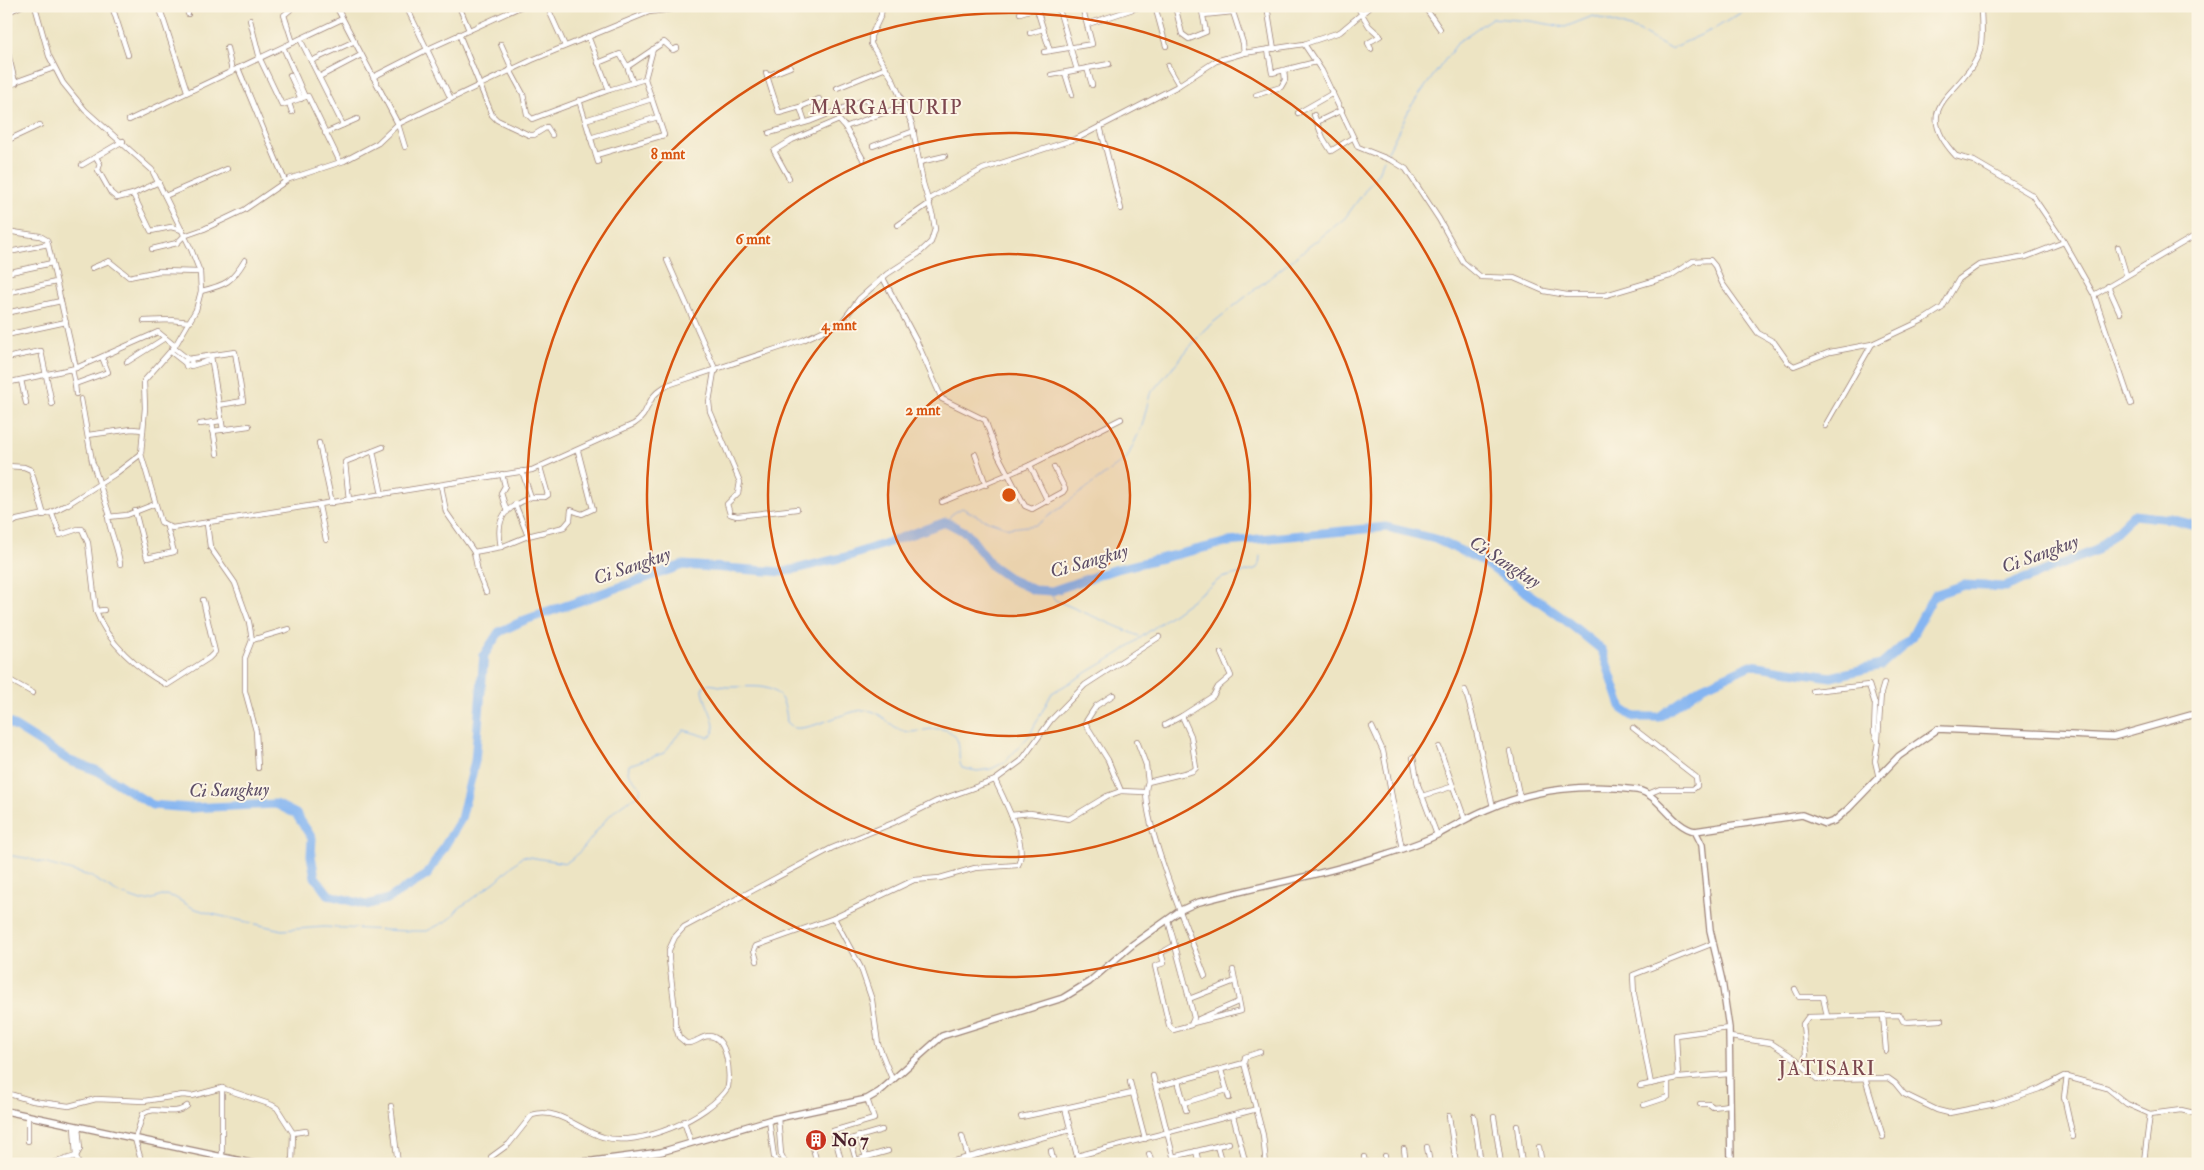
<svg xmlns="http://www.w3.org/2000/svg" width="2204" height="1170" viewBox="0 0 2204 1170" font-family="'IM FELL Double Pica',serif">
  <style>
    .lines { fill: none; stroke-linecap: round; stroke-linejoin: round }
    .stream { stroke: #85b5f1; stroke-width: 1 }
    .river { stroke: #85b5f1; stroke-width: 9 }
    .minor-casing { stroke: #9c8277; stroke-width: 6 }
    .tertiary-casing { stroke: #9c8277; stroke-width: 8 }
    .minor { stroke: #fff; stroke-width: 4.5 }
    .tertiary { stroke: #fff; stroke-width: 5.5 }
    .ring { fill: none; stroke: #d8530f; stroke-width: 2.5 }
    .labels { text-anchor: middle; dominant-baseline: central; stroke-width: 4; stroke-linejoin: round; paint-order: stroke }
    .poi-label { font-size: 18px; font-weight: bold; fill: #4a1f2b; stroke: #fcf5e5; text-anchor: start }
    .water-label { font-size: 19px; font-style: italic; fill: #5c4c66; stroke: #fcf5e5 }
    .quarter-label { font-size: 20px; letter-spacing: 1px; fill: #7d484f; stroke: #fcf5e5 }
    .centre { fill: #d8530f; stroke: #fcf5e5; stroke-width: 2.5 }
    .ring-label { font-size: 15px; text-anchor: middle; font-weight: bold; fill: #d8530f; stroke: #fcf5e5; stroke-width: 4; stroke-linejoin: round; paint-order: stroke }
  </style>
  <rect width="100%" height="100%" fill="#fcf5e5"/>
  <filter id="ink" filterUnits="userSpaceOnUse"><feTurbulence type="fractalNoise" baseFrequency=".02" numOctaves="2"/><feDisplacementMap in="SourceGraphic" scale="10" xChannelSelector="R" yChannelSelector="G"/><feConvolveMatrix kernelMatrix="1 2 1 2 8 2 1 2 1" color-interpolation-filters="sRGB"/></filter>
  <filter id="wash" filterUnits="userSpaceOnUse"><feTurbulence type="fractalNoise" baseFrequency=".0096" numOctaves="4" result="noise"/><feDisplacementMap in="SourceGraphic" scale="20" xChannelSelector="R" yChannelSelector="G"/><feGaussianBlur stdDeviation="1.12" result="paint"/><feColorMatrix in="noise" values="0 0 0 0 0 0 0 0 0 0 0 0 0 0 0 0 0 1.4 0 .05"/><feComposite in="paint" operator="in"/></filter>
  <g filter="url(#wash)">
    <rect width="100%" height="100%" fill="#ede4c3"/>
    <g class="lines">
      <!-- stream -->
      <g class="stream">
        <path d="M1386,155L1411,106L1459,41L1492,18L1530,21L1565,27L1593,16L1639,31L1670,49L1714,29L1752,6"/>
        <path d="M946,522L952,514L962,508L983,519L1009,528L1037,525L1127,458L1142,426L1150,394L1205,329L1345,218L1378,173L1384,159"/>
        <path d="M1047,591L1055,600L1139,636"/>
        <path d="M6,855L26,858L90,876L118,893L141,901L150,900L165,895L174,897L193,908L212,914L282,930L324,927L407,931H427L450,919L458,909L496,881L523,856L566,863C597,842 600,812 639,795L641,788L628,773L629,765L664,753L677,736L684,730L708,737L713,734C718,718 702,703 703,686L705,685C712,683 720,687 728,687C759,687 785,680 787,722L794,728C814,730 843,711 865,710C883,710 892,732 909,732C923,732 942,723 954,735C963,745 956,758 962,768L977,771L991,769L1005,762L1029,736L1052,693L1120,653L1221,578L1255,570L1259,565L1260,556"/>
      </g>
      <!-- river -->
      <path class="river" d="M6,721L70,761L98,771L152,805L190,808L276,804L296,814L312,838L311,856L315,877L329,895L366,905L388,899L427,875L461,819L475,761L484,655L499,632L525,620L683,565L783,572L849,556L946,522L967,533L992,566L1012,580L1034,590L1052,591L1113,570L1228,542L1386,527L1435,539L1481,560L1564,619L1602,650L1622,709L1634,717H1659L1702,687L1751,665L1831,677L1881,665L1911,638L1934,595L1964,585L2005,587L2097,550L2133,515L2171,519L2198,526"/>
    </g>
  </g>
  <g filter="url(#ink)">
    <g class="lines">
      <!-- minor casing -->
      <g class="minor-casing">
        <g id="minor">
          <path d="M35,6L49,56L63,83L85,110L152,170L191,249L200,272L201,291L196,310L175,346L144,381L145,408L141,454L161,522L172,528L532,470L634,424C652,412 643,398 668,385L803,340L842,322L859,299L887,274L918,254L931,242L935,229L933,217L923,183L912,124L893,80L871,44V36L881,15L882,6"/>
          <path d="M112,6L128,55"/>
          <path d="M159,6L187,91"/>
          <path d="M187,6L188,14"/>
          <path d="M289,6L290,10L284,15L293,43"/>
          <path d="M336,6L398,124L405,147"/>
          <path d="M406,6L451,99"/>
          <path d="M459,6L469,30"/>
          <path d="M547,6L565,46"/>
          <path d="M1036,6L1050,51"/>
          <path d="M1058,6L1077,70"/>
          <path d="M1155,6L1166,46"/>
          <path d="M1175,6L1182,34L1189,39L1206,32L1201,6"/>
          <path d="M1267,6L1274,49"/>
          <path d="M1357,6L1369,26L1380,36L1368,43L1371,49"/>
          <path d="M1424,6L1440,29"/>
          <path d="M1981,6C1981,22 1984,41 1978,56C1960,96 1909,105 1956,156L1974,161L2032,195L2064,242L2094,295L2198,234"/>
          <path d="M6,13L21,6"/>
          <path d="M1020,13L1036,8"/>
          <path d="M1203,15L1233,12L1243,43L1244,53"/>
          <path d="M250,20L260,59L282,105L308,96L340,162"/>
          <path d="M1088,24L1142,6"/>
          <path d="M1030,33L1043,29"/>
          <path d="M459,34L492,115L497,120L529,135H534L547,127L552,135"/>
          <path d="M300,39L343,125"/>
          <path d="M501,44L512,69"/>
          <path d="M1304,44L1322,71L1358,147L1393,161L1406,169L1439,219L1463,262L1481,277L1514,278L1544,291L1567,295H1606L1670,276L1693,261L1710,260L1715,266L1722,283L1758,333L1774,342L1788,362L1794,366L1830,352L1872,344L1923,320L1942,308L1959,279L1979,265L2026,257L2064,242"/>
          <path d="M6,45L15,82L54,68"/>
          <path d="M227,48L232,71"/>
          <path d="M284,49L305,97"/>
          <path d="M1268,50L1272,73L1316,62"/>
          <path d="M1044,52L1092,44L1082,6"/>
          <path d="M311,61L355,41"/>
          <path d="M598,63L620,54L627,66L630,65L664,42L673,50L677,48"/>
          <path d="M627,66L633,83"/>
          <path d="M1168,66L1179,85"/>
          <path d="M238,68L285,181"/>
          <path d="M1087,68L1092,85"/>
          <path d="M510,70L523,94L527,114L532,119L609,90L588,36"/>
          <path d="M766,73L779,113L800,107L805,122"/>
          <path d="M1065,73L1072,95"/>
          <path d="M290,75L301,99"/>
          <path d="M1051,75L1109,64"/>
          <path d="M767,76L790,67"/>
          <path d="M319,77L361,55"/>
          <path d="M373,77L428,49L522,6"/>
          <path d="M6,86L16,83"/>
          <path d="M837,88L886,68"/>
          <path d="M609,90L645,79L653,49"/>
          <path d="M1256,95L1281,87L1285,80L1284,70"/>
          <path d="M579,100L598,162"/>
          <path d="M289,103L292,112"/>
          <path d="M800,107L819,99"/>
          <path d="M1298,113L1333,93"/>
          <path d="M1314,115L1323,138L1331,151L1352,138"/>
          <path d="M129,120L342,19"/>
          <path d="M585,120L652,99"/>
          <path d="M1317,122L1342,110"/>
          <path d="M1100,126L1121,209"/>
          <path d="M845,127L863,159"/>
          <path d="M325,133L357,119"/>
          <path d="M769,133L811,121L866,99L873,116"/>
          <path d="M590,138L658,117"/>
          <path d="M6,141L40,125"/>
          <path d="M873,146L914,131"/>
          <path d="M596,155L664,135L645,79"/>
          <path d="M96,157L100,164L98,170L111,193L117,198L133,194L151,231L171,227L182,230"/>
          <path d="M920,162L945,156"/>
          <path d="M82,165L123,141"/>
          <path d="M789,178L774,151L792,140L839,120L845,127L905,105"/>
          <path d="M133,194L159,182"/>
          <path d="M165,196L227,169"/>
          <path d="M929,199L983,169L1078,138L1176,87L1216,61L1244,53L1304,44L1340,32L1371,6"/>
          <path d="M898,225L930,203"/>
          <path d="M6,231L40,236L47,240L76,368L158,332L175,346"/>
          <path d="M2118,247L2126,274"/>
          <path d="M152,249L177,243L184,236L204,229L244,210L289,179L344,161L378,143L398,124L532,60L649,12L697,6"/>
          <path d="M14,251L48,244"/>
          <path d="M667,260L716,371"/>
          <path d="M92,268L109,261L129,277L159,271L200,272"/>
          <path d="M6,273L52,263"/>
          <path d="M883,278L917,342L942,399L985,420L998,455L1025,506L1032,509L1063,492L1065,489L1054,467"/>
          <path d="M2108,286L2120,313"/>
          <path d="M201,291C226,285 232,282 245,260"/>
          <path d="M6,293L56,282"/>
          <path d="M2094,295L2131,404"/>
          <path d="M6,313L61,301"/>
          <path d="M144,321L171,320L190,322"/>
          <path d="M6,335L66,322"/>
          <path d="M174,348L188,359"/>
          <path d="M171,352L185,363"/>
          <path d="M211,356L223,430"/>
          <path d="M6,358L41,351L52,404"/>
          <path d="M191,360L192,364L186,366L185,361L188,359L235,352L243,401L219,405"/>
          <path d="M127,362L165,338"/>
          <path d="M191,366L211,360"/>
          <path d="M72,369L75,384"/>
          <path d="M714,372L709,402L710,411L740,482L738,493L727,504L730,514L737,516L797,509"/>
          <path d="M21,380L26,403"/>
          <path d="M6,383L76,368"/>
          <path d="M76,394L75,384L108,372L102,357"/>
          <path d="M81,399L92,461L110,516"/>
          <path d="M212,422L217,454"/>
          <path d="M200,424L221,421"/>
          <path d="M1825,426L1872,344"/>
          <path d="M213,431L249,426"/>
          <path d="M88,435L132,429L143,430"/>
          <path d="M319,443L332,503"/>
          <path d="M373,451L382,495"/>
          <path d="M975,454L986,485"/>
          <path d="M1030,465L1121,419"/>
          <path d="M6,466L24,467L31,470L44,515"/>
          <path d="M502,474L505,486L501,493L507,512"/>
          <path d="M441,485L446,512L474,552L478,572L486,592"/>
          <path d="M531,497H545L548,495L540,467"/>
          <path d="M349,500L345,462L383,447"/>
          <path d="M942,502L1030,465L1048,502"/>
          <path d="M515,504L528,536"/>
          <path d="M319,506L326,540"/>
          <path d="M135,511L147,558L174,552L167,527"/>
          <path d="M52,513L60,535L78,529H82L88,543L96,611L104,610"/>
          <path d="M207,524L210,547L235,583L249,622L252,640L245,658V691L256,731L258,768"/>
          <path d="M6,526L17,520L50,513L68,504L115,474L141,454"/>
          <path d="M501,547L528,536L564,527L570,520L571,510L582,514L593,509L578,451"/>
          <path d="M474,552L501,547C495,516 505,509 531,497L522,471"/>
          <path d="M120,564C118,547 110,533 108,517L127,515L155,504"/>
          <path d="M96,611C107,642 138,670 167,685L209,658L215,652L203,600"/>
          <path d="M252,640L289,629"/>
          <path d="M6,678L33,693"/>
          <path d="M1465,690C1478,730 1483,766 1493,807"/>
          <path d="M1813,691L1869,685L1875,704L1874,732L1878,742L1875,761L1879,778"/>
          <path d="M1113,695L1096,706L1085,723L1108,760L1121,791L1145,792"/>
          <path d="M1182,716L1213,696L1218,687L1231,676L1221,653"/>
          <path d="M1165,725L1182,716L1191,736L1196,768L1193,771L1148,782C1135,808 1193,943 1205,976"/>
          <path d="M1372,727L1383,751L1402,849"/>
          <path d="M1633,728L1696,777L1697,786L1693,789H1660L1648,794"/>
          <path d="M1878,739L1881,693L1884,683"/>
          <path d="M1137,741L1146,765L1148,782"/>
          <path d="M1439,747L1465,820"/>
          <path d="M1510,751L1520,799"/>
          <path d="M1413,757L1418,785L1437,835"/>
          <path d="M1422,796L1451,787"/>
          <path d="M1011,815L1030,813L1069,819L1107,796L1121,791"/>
          <path d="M1168,920C1177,953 1186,985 1194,1018L1191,1025L1173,1030L1169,1025L1155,966L1164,963L1161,953L1175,945"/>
          <path d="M757,961L754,950L756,946L834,918"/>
          <path d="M1795,989L1799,997H1823L1827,1016"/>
          <path d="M1189,999L1235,981"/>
          <path d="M1883,1015L1886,1051"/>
          <path d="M1199,1019L1238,1002"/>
          <path d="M1193,1023L1241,1011L1233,970"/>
          <path d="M1730,1037L1771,1043L1796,1059L1817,1079L1888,1078L1895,1083L1904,1094L1937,1110L1949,1113L1995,1104L2039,1089L2064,1076L2107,1088L2127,1104L2150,1114L2181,1110L2198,1114"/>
          <path d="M1260,1052L1245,1057L1244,1063L1263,1135L1266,1164"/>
          <path d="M1802,1065L1806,1055L1803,1024L1808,1017L1900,1015L1903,1021L1906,1022L1941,1020"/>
          <path d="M1221,1070L1229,1098"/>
          <path d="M1153,1076L1175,1164"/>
          <path d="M2067,1076L2064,1097L2073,1137"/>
          <path d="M1678,1078L1676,1035L1729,1028"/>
          <path d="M1865,1078L1883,1137"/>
          <path d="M892,1079L878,1044L872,1000L861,968L834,918L914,880L940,878L975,868L1018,865C1029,845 1004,800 995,780"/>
          <path d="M1178,1081L1186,1110"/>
          <path d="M1130,1082L1145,1139"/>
          <path d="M1651,1084L1634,994L1633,975L1714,943"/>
          <path d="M1640,1086L1678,1078L1729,1074"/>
          <path d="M1156,1087L1244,1063"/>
          <path d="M6,1093L33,1101L69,1106L96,1099L144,1101L183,1095L192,1096L222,1088L272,1105L277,1108L293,1133"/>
          <path d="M1184,1103L1227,1090"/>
          <path d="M1700,1104H1709L1713,1107L1729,1105"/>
          <path d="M1644,1105L1668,1097V1080"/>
          <path d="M391,1106L398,1164"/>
          <path d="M1065,1108L1132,1093"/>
          <path d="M1233,1116L1246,1164"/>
          <path d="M1449,1116L1456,1164"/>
          <path d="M1474,1116L1481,1164"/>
          <path d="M1021,1117L1065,1108L1079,1164"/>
          <path d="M1494,1117L1501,1164"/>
          <path d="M778,1118L781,1154L786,1164"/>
          <path d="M769,1120L774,1157L776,1161L782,1164"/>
          <path d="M684,1121L691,1143"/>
          <path d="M74,1126L76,1156L80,1149L78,1127"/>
          <path d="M1517,1126L1522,1164"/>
          <path d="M859,1136L866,1157"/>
          <path d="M962,1136L970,1164"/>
          <path d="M811,1139L817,1164"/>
          <path d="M850,1139L856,1160L888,1151"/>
          <path d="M28,1141V1117"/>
          <path d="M837,1143L882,1130"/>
          <path d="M1217,1146L1222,1164"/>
          <path d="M1427,1147L1430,1164"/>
          <path d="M1539,1147L1542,1164"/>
          <path d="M1404,1149L1406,1164"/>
          <path d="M1051,1151L1054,1164"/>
          <path d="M1196,1151L1199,1164"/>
          <path d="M1149,1154L1152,1164"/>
          <path d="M644,1155L645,1164"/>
          <path d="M1077,1156L1257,1109"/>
          <path d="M1385,1156L1386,1164"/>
          <path d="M1173,1157L1229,1143"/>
          <path d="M1364,1157L1365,1164"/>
          <path d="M222,1158V1088"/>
          <path d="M2144,1161L2150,1114"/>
          <path d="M50,1164L76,1156L79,1164"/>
          <path d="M142,1164L135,1139L143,1114C156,1104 173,1118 187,1106"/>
          <path d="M292,1164L293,1133L306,1131"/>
          <path d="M491,1164V1157L509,1144L532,1115C559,1107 578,1130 603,1137C638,1148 709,1118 728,1087C730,1073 728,1037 709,1036C700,1036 696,1044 686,1043L679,1037L675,1024V1010L669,960V950L675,937L684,927L832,848L893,823L937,801L995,780L1021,761L1051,720L1085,685L1159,637"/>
          <path d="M842,1164L833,1131L874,1119L867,1099"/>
          <path d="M943,1164L1070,1130"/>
          <path d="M1040,1164L1053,1160"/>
        </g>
      </g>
      <!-- tertiary casing -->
      <g class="tertiary-casing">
        <g id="tertiary">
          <path d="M1695,831L1702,845L1710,930L1722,981L1729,1028L1731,1164"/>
          <path d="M6,1111L255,1164"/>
          <path d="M546,1164L593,1161L661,1152L769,1120L867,1099L879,1092L942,1036L1063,998L1089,982L1132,945L1181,910L1196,903C1257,886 1320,876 1380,856C1399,850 1419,844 1437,835C1454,826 1470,816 1488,809C1534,789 1587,783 1637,790C1660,794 1671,826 1695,831L1802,815L1825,824L1834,821L1848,809L1899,756L1938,729L2113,737L2198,713"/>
        </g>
      </g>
      <!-- minor -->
      <use href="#minor" class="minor"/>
      <!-- tertiary -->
      <use href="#tertiary" class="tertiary"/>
    </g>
  </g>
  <!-- distance rings -->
  <circle cx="1009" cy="495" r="121" fill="#d8530f" fill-opacity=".12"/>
  <g class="ring">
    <circle cx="1009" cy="495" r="121"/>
    <circle cx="1009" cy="495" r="241"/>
    <circle cx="1009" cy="495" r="362"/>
    <circle cx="1009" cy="495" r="482"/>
  </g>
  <!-- icons -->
  <defs>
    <g id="building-disc" transform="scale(1.125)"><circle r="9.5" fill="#c8321e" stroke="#fcf5e5"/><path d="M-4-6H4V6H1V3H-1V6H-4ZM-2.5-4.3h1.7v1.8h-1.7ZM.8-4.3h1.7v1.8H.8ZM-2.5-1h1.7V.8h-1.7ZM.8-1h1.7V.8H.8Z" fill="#fff"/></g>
  </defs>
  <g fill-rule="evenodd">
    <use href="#building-disc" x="816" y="1140"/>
  </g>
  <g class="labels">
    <!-- poi labels -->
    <g class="poi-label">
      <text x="832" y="1140">No 7</text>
    </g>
    <!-- water labels -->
    <g class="water-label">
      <text transform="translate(2040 554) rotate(-20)">Ci Sangkuy</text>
      <text transform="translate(1089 561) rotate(-16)">Ci Sangkuy</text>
      <text transform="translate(1505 562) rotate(33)">Ci Sangkuy</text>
      <text transform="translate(632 566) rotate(-19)">Ci Sangkuy</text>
      <text transform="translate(229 790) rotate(-1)">Ci Sangkuy</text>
    </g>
    <!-- quarter labels -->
    <g class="quarter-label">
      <text x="886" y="107">MARGAHURIP</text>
      <text x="1827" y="1068">JATISARI</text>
    </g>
  </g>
  <circle cx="1009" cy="495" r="8" class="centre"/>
  <g class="ring-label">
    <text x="668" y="159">8 mnt</text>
    <text x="753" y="244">6 mnt</text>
    <text x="839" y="330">4 mnt</text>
    <text x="923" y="415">2 mnt</text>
  </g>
  <!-- margin -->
  <rect width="2204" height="1170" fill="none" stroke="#fcf5e5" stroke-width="25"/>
</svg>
